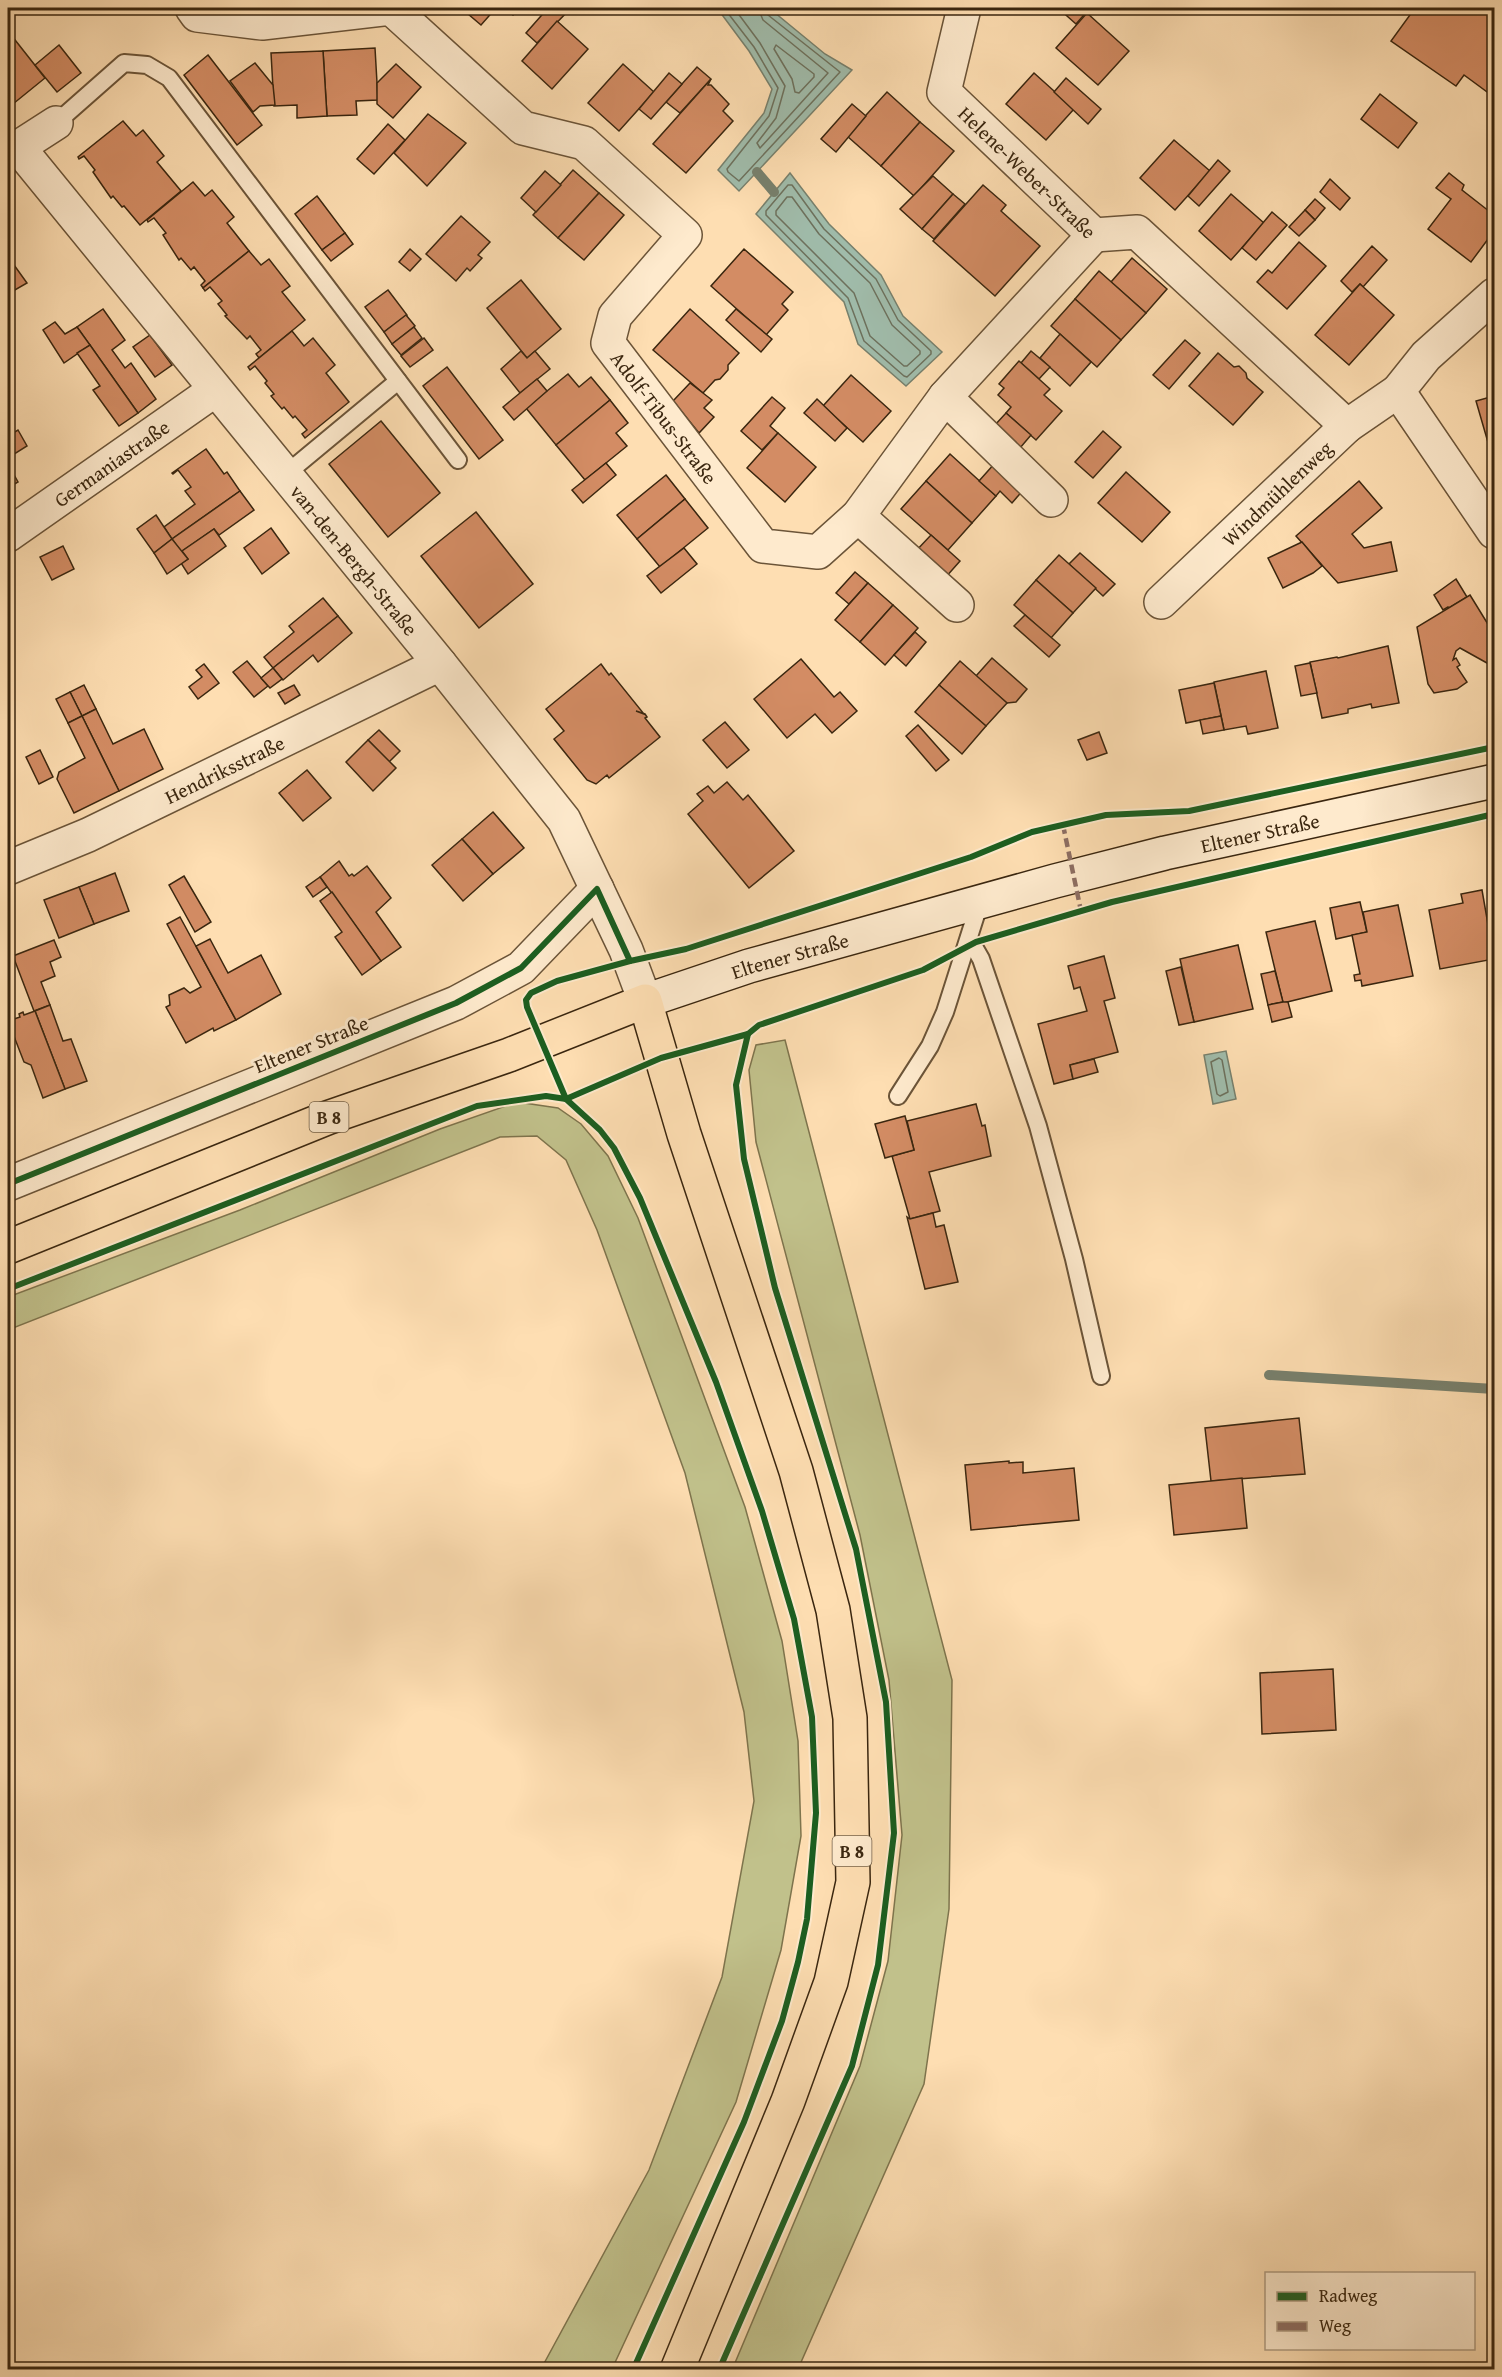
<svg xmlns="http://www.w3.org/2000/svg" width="1502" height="2377" viewBox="0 0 1502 2377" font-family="'Gentium Book Plus',serif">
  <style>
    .green { fill: #c1c18b; stroke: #7e744d; stroke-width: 1.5 }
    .water { fill: #a0bcab; stroke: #77806d; stroke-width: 1.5 }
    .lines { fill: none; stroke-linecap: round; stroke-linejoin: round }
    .shore { stroke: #6d715d; stroke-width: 1.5 }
    .stream { stroke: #77806d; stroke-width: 10 }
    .building { fill: #d38c64; stroke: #3a260f; stroke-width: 1.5 }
    .lane-casing { stroke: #6b5438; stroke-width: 20 }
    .street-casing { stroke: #6b5438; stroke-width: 36 }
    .secondary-casing { stroke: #3a260f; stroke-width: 36 }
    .primary-casing { stroke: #3a260f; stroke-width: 36 }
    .lane { stroke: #feeacd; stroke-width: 16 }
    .street { stroke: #feeacd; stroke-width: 33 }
    .secondary { stroke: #feeacd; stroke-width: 33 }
    .primary { stroke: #fedeb2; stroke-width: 33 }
    .quiet { stroke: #8d6e63; stroke-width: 4.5; stroke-dasharray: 9 4.5; stroke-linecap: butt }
    .cycleway-casing { stroke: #feeacd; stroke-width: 10 }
    .cycleway { stroke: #1b5e20; stroke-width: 6 }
    .labels { text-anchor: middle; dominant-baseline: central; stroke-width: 6; stroke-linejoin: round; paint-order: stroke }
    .shield { fill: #feeacd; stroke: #756148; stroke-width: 1.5 }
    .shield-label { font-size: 18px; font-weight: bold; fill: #3a260f }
    .street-label { font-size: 20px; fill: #3a260f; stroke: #feeacd }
  </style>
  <rect width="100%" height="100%" fill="#fedeb2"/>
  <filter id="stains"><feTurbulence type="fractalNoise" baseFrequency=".00333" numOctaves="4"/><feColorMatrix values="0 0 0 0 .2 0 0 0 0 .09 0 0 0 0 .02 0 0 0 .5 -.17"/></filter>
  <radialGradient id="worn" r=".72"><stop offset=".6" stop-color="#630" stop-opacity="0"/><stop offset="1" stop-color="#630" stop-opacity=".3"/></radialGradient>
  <!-- green -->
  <g class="green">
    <path d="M785,1040L952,1680L949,1909L924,2084L798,2369L732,2370L860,2066L888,1961L902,1835L889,1680L860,1535L756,1142L749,1070L756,1045Z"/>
    <path d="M517,1102L558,1108L581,1124L608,1156L638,1218L745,1507L782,1641L798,1741L801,1836L781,1950L736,2102L612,2369H541L649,2170L722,1977L754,1801L744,1712L685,1473L597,1230L566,1160L537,1136L500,1137L8,1330V1297L240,1210L440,1129Z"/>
  </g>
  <!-- water -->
  <g class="water">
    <path d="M717,8H769L825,54L852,70L739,191L718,170L764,113L772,89L749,51Z"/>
    <path d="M790,173L829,224L881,275L903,316L942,352L906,386L858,344L844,302L756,214Z"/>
    <path d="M1226,1051L1236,1099L1213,1104L1204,1055Z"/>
  </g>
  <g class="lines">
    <!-- shore -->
    <g class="shore">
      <path d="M724,8L754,47L778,88L769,116L727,169L728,172L739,181L840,72L768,15L765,8"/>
      <path d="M734,8L760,43L785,86L776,118L757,143L760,148L828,73L763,20L758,8"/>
      <path d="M776,45L814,74V77L799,93L795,92L792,79L774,49Z"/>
      <path d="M788,185H792L824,229L876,279L898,320L931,351V354L907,377L904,376L864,341L848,298L766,215V211Z"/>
      <path d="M787,197H792L819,234L870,283L892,325L920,351V354L907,366H904L870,336L854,293L776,215V211Z"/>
      <path d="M1219,1058L1222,1060L1228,1092L1220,1096L1217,1094L1211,1062Z"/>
    </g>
    <!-- stream -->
    <g class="stream">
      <path d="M757,172L774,192"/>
      <path d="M1269,1375L1494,1389"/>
    </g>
  </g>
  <!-- building -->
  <g class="building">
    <path d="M461,8H496L481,25Z"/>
    <path d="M504,8H520L513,15Z"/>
    <path d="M548,8H566L569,10L537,43L526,33Z"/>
    <path d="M1058,8H1090L1076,24Z"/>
    <path d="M1415,8H1494V97L1464,75L1456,86L1391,41Z"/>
    <path d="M1087,13L1129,51L1098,85L1056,48Z"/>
    <path d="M557,21L588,49L552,89L522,61Z"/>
    <path d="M8,31L45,78L8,108Z"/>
    <path d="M59,45L81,73L57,92L35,65Z"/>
    <path d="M375,48L378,100L356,101L357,115L327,116L323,51Z"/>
    <path d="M323,51L327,116L297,118V105L274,106L271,53Z"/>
    <path d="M208,55L262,125L237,145L184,75Z"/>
    <path d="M255,63L273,85L275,105L260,106L253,112L230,81Z"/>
    <path d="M396,64L421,87L393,118L377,104V83Z"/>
    <path d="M623,64L654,92L619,131L588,103Z"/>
    <path d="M697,67L711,79L680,113L666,102Z"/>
    <path d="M669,73L682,84L651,119L639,109Z"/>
    <path d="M1034,73L1074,109L1046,140L1006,104Z"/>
    <path d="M1066,78L1101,109L1088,124L1054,92Z"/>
    <path d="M711,79L708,85H711L729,104L723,111L733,121L686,173L653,144Z"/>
    <path d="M887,92L920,122L881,166L847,136Z"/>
    <path d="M1380,94L1417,123L1398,148L1361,119Z"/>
    <path d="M852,104L866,116L836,152L821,139Z"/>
    <path d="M428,114L466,143L427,186L394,153Z"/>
    <path d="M123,121L136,136L143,130L164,156L157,162L181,191L140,225L124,206L122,207L113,196L111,198L93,172L95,170L84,156L79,159L78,157Z"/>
    <path d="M920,122L954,151L914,196L881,166Z"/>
    <path d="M388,124L405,140L374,174L357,159Z"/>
    <path d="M1174,140L1210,171L1175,210L1140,178Z"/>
    <path d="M1218,160L1230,171L1199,206L1188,196Z"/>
    <path d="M573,170L599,193L558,238L533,215Z"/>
    <path d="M545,171L561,185L536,212L521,198Z"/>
    <path d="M1449,173L1464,185L1462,190L1494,215V231L1471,262L1428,229L1451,199L1436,188Z"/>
    <path d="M933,176L953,194L922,229L900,209Z"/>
    <path d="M1330,179L1350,198L1340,210L1320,192Z"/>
    <path d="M193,182L205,196L212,190L234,217L227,223L249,251L203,288L201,285L205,281L194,267L191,270L181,258L179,260L163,235L166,233L154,218L148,222L147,220Z"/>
    <path d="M983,185L1006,205L1001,211L1040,246L995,296L933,241Z"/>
    <path d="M599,193L624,215L584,260L558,238Z"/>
    <path d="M953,194L965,204L934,239L922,229Z"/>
    <path d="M1231,194L1264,223L1231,260L1199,231Z"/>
    <path d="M317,196L345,233L322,250L295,214Z"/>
    <path d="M1315,199L1325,208L1315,220L1305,210Z"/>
    <path d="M1305,210L1315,220L1299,236L1289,227Z"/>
    <path d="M1272,212L1287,225L1256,260L1242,248Z"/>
    <path d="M461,216L490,242L478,255L482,258L470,271L467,268L456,281L426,254Z"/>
    <path d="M345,233L353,244L331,261L322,250Z"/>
    <path d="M1299,242L1326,266L1287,309L1257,282L1268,270L1272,273Z"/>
    <path d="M1372,246L1387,260L1363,287L1360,284L1352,292L1341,281Z"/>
    <path d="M410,249L421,259L410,271L399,262Z"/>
    <path d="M744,249L793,292L782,304L788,310L766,335L711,286Z"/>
    <path d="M249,251L261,265L269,259L290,286L282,292L305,320L259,358L256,354L261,350L250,336L247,339L225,316L227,315L218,304L222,301L210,287L205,291L203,288Z"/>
    <path d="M9,258L27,283L8,294V259Z"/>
    <path d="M1132,258L1167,289L1146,313L1111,282Z"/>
    <path d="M1099,271L1146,313L1121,340L1075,299Z"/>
    <path d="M521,280L561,329L527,358L487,308Z"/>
    <path d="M1360,284L1394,315L1349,365L1315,335Z"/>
    <path d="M388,290L407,315L384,332L365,307Z"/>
    <path d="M1075,299L1121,340L1097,367L1051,326Z"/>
    <path d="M103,309L125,340L112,350L125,368L131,363L156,399L138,413L77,327Z"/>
    <path d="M690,309L739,353L728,365V370L720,379L715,380L703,393L653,350Z"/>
    <path d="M736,309L772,339L761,352L726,320Z"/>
    <path d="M406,315L415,326L392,344L384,332Z"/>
    <path d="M55,322L65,334L77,327L90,345L64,363L43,330Z"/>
    <path d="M414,327L422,338L401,355L392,344Z"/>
    <path d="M292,331L304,346L313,338L335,365L326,373L349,402L305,438L302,434L307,430L295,416L293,418L284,407L282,409L271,396L274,394L265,383L267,381L255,366L250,370L248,367Z"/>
    <path d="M1060,334L1091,362L1070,386L1040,358Z"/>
    <path d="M150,335L172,365L155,377L133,347Z"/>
    <path d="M424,338L433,350L410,367L401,356Z"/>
    <path d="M1185,340L1200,353L1169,389L1153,375Z"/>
    <path d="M90,345L138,413L119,426L93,390L100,386L77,353Z"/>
    <path d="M521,351L527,358L535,351L550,369L520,393L501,369Z"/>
    <path d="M1031,351L1050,367L1039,379L1021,363Z"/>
    <path d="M1218,353L1234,367L1239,366L1246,373L1247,378L1263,392L1233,425L1189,386Z"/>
    <path d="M1019,361L1050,389L1044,395L1062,411L1036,440L1006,413L1011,407L998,395L1004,388L999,384Z"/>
    <path d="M447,367L503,440L479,459L423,386Z"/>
    <path d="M568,374L579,387L591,377L610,400L556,445L526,408Z"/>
    <path d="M851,375L891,411L863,442L823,406Z"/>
    <path d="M537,379L547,391L514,420L503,407Z"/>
    <path d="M690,383L712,400L704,408L714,417L699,433L673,401Z"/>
    <path d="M1494,396V445L1489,446L1476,401Z"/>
    <path d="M772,397L785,408L770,426L778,433L762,450L741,431Z"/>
    <path d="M817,399L847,428L835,441L804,413Z"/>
    <path d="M610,400L628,423L616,433L627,446L585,480L556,445Z"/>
    <path d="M1006,413L1031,435L1020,448L995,425Z"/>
    <path d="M381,421L440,493L388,537L329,464Z"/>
    <path d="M18,430L27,446L8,458V436Z"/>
    <path d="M1103,431L1121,447L1093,478L1075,462Z"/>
    <path d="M778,433L816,467L785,502L747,468Z"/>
    <path d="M206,449L224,474L227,472L240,491L172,539L164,527L195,504L185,491L191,487L178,470L173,474L172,473Z"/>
    <path d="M950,454L996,496L972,523L926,481Z"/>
    <path d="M606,463L616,475L583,503L572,490Z"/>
    <path d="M995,463L1024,489L1012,503L1000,491L996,496L979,481Z"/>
    <path d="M8,464L18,482L8,488Z"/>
    <path d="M1126,472L1170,512L1142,542L1098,503Z"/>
    <path d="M666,475L685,499L637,539L617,515Z"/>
    <path d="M926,481L972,523L948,550L901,509Z"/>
    <path d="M1359,481L1382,508L1352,534L1364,548L1391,542L1397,571L1338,583L1296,536Z"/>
    <path d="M240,491L254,510L219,535L214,529L181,552L172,539Z"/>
    <path d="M685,499L708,528L660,567L637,539Z"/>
    <path d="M476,512L533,584L479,628L421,556Z"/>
    <path d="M156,515L172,539L154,553L137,529Z"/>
    <path d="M271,528L289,553L262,574L244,548Z"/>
    <path d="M214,529L226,546L188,574L181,563L188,559L182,551Z"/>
    <path d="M931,535L960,561L945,578L915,552Z"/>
    <path d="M172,539L188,559L167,574L154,553Z"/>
    <path d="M1302,542L1322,566L1313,573L1283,588L1268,558Z"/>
    <path d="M63,546L74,569L52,580L40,557Z"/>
    <path d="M684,548L697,564L661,593L647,576Z"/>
    <path d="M1080,553L1115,584L1103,596L1069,564Z"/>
    <path d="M1059,555L1096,588L1073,613L1036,580Z"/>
    <path d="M855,572L868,583L849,604L836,593Z"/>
    <path d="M1456,579L1467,597L1449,608L1448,607L1443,610L1434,595Z"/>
    <path d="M1036,580L1073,613L1051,638L1014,605Z"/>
    <path d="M868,583L893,605L860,642L835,620Z"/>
    <path d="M1470,595L1494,634V658L1487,663L1460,648L1456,651L1453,660L1456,658L1460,665L1457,667L1467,682L1457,689L1434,693L1428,684L1417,627Z"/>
    <path d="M323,598L338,616L273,668L264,657L294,632L289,626Z"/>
    <path d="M893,605L918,628L885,665L860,642Z"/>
    <path d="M1025,615L1060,645L1049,657L1014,626Z"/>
    <path d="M338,616L352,633L318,662L313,655L283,680L273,668Z"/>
    <path d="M915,632L926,642L906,666L894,655Z"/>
    <path d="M1388,646L1399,703L1372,708L1371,704L1348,709V713L1322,718L1310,662L1337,657L1338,658Z"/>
    <path d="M992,658L1027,689L1016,702L1007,703L976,676Z"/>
    <path d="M801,659L834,697L840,692L857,711L832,733L815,714L787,738L754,699Z"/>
    <path d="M247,661L268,686L254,697L233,672Z"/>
    <path d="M960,661L1007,703L986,726L939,685Z"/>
    <path d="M1310,663L1317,693L1301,696L1295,666Z"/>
    <path d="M204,664L219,683L198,699L189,687L202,677L196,670Z"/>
    <path d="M601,664L609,675L611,673L644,714L636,711L645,714L647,717L645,718L660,737L609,778L607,775L596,784L587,780L554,739L564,731L546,709Z"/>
    <path d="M273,668L282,679L270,688L261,678Z"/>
    <path d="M1266,671L1278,728L1248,734L1246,726L1224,730L1214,682Z"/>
    <path d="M1214,683L1221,716L1186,723L1179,690Z"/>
    <path d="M84,685L96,709L82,716L70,692Z"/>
    <path d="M294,685L300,695L285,704L278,693Z"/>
    <path d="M939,685L986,726L962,754L915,712Z"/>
    <path d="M70,692L82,716L68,723L56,699Z"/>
    <path d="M96,709L113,744L144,729L163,769L119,791L82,716Z"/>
    <path d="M82,716L119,791L74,813L57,779L59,772L85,758L68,723Z"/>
    <path d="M1221,716L1224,730L1203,734L1200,720Z"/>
    <path d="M725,722L749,750L727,768L703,740Z"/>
    <path d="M918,725L949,760L936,771L906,736Z"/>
    <path d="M379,730L400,751L389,762L368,740Z"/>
    <path d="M1099,732L1107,753L1087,760L1078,740Z"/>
    <path d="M368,740L396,768L373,791L346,762Z"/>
    <path d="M40,750L53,777L39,784L26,757Z"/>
    <path d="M307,770L331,798L303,821L279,793Z"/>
    <path d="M727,782L743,800L748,795L794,851L749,888L688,814L703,801L697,794L708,786L714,793Z"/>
    <path d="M493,812L524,848L493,874L462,839Z"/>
    <path d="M462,839L493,874L463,901L432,865Z"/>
    <path d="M339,861L349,876L352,874L354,876L367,866L391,898L376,912L401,947L381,961L320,877Z"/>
    <path d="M115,873L129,911L94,924L79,887Z"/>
    <path d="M184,876L211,922L195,932L169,885Z"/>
    <path d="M320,877L327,887L313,897L306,887Z"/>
    <path d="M79,887L94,924L59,938L44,900Z"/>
    <path d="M1482,890L1494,959L1440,969L1429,910L1463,903L1461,894Z"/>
    <path d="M332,892L381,961L362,975L335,937L342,932L320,901Z"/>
    <path d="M1360,902L1367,932L1336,939L1330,908Z"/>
    <path d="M1398,905L1413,976L1362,986L1361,980L1355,981L1354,975L1360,974L1352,935L1367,932L1363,912Z"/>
    <path d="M180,917L236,1020L214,1031L213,1028L186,1043L166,1007L170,1005L169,995L184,988L190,993L201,987L167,924Z"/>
    <path d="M1315,921L1332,991L1283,1003L1266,932Z"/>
    <path d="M210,939L228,973L261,955L281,994L236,1020L196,946Z"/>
    <path d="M54,940L61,957L50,962L55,976L41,982L50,1005L34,1011L13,956Z"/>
    <path d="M1238,945L1253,1009L1194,1022L1180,959Z"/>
    <path d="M1104,956L1115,998L1104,1001L1118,1052L1070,1065L1073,1079L1054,1084L1038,1024L1087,1011L1080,987L1074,989L1068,966Z"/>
    <path d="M1181,967L1194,1022L1179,1025L1166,971Z"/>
    <path d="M1275,971L1283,1002L1268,1005L1261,974Z"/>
    <path d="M1283,1002H1288L1292,1017L1272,1022L1268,1005Z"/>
    <path d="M50,1005L63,1041L71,1039L87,1081L65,1089L35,1011Z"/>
    <path d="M35,1011L65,1089L43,1098L31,1065L24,1062L8,1021L20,1017L19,1014L23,1012L24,1015Z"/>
    <path d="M1094,1059L1098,1072L1073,1079L1070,1065Z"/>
    <path d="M976,1104L982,1126L985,1125L991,1156L929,1172L940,1211L910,1219L892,1156L914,1150L907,1121Z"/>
    <path d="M905,1116L914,1150L885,1158L875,1124Z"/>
    <path d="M933,1213L936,1227L944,1225L958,1282L925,1289L907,1217L910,1219Z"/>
    <path d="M1299,1418L1305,1474L1211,1481L1205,1428Z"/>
    <path d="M1009,1461V1463L1023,1462V1473L1074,1468L1079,1520L971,1530L965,1465Z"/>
    <path d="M1242,1478L1247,1528L1174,1535L1169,1485Z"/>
    <path d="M1333,1669L1336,1730L1262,1734L1260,1673Z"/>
  </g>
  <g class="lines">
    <!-- lane casing -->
    <g class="lane-casing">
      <g id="lane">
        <path d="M56,123L124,63L147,65L169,78L458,460"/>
        <path d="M286,474L398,381"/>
        <path d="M969,938L981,959L1038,1126L1074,1259L1101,1376"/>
        <path d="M898,1096L930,1046L945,1012L980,902"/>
      </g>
    </g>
    <!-- street casing -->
    <g class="street-casing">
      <g id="street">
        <path id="s1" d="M192,8L197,15L262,23L391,8L523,128L584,143L685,235L615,316L608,343L763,546L818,552L858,516L945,397L1094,235"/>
        <path id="s2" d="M964,8L944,92L1094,235L1137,232L1347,426"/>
        <path id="s3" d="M19,148L440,664L564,820L626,950L645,1001"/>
        <path d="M8,154L56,123"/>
        <path d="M1494,295L1426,356L1398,391L1494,532"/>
        <path d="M945,397L1051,500"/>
        <path d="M858,516L957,605"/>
        <path id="s4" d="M8,535L215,390"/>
        <path id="s5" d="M1161,602L1347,426L1398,391"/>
        <path id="s6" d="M8,868L88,835L440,664"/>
        <path d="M8,1184L456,1003L521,968L597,889"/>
      </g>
    </g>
    <!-- secondary casing -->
    <g class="secondary-casing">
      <g id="secondary">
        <path id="s7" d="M645,1001L749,966L1055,881L1165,853L1494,781"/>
      </g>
    </g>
    <!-- primary casing -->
    <g class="primary-casing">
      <path id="primary" d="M8,1247L327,1118L509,1055L645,1001L684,1134L796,1471L833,1610L850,1718L853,1882L831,1982L788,2101L677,2370"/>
    </g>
    <!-- lane -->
    <use href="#lane" class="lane"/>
    <!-- street -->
    <use href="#street" class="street"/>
    <!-- secondary -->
    <use href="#secondary" class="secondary"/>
    <!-- primary -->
    <use href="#primary" class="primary"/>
    <!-- quiet -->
    <path class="quiet" d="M1063,825L1081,911"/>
    <!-- cycleway casing -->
    <g class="cycleway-casing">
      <g id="cycleway">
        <path d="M8,1184L456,1003L521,968L597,889L630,961"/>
        <path d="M8,1289L477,1106L546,1096L566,1099L661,1058L748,1034L759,1025L923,970L976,942L1112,902L1494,814"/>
        <path d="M633,2370L744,2122L782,2021L798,1962L807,1919L816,1813L812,1717L794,1619L762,1511L716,1382L640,1198L614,1148L600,1130L566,1099L527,1007L526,1000L531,993L557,981L630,961L686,949L971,857L1032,832L1106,815L1189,811L1494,747"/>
        <path d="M719,2370L852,2066L878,1965L894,1833L886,1702L856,1549L775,1288L744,1159L736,1085L748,1034"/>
      </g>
    </g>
    <!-- cycleway -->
    <use href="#cycleway" class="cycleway"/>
  </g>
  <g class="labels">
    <!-- shield labels -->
    <g class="shield">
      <rect x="309.5" y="1102" width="39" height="30" rx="4.5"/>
      <rect x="832.5" y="1836" width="39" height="30" rx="4.5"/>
    </g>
    <g class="shield-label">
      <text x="329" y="1117">B 8</text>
      <text x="852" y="1851">B 8</text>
    </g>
    <!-- street labels -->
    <g class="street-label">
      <text stroke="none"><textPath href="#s2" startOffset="202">Helene-Weber-Straße</textPath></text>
      <text stroke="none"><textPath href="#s1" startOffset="810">Adolf-Tibus-Straße</textPath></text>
      <text stroke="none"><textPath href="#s4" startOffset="126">Germaniastraße</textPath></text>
      <text stroke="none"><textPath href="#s5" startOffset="159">Windmühlenweg</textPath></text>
      <text stroke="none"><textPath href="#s3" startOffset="531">van-den-Bergh-Straße</textPath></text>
      <text stroke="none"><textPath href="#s6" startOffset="238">Hendriksstraße</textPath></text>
      <text stroke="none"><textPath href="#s7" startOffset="638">Eltener Straße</textPath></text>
      <text stroke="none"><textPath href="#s7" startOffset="152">Eltener Straße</textPath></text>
      <text transform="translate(311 1044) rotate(-22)">Eltener Straße</text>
    </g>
  </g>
  <!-- margin -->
  <rect width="1502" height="2377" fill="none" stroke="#fedeb2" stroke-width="30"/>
  <rect x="9" y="9" width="1484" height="2359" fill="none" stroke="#3a260f" stroke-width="3"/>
  <rect x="15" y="15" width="1472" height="2347" fill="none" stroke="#3a260f" stroke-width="1.5"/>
  <!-- legend -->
  <rect x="1265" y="2272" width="210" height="78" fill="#feeacd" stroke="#b09c81" stroke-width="1.5"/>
  <rect x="1277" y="2292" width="30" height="9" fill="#1b5e20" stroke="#b09c81" stroke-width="1.5"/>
  <text x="1319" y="2302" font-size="18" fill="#3a260f">Radweg</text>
  <rect x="1277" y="2322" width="30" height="9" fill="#8d6e63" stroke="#b09c81" stroke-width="1.5"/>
  <text x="1319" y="2332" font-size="18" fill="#3a260f">Weg</text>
  <rect width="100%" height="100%" filter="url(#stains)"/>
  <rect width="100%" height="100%" fill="url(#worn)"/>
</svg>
